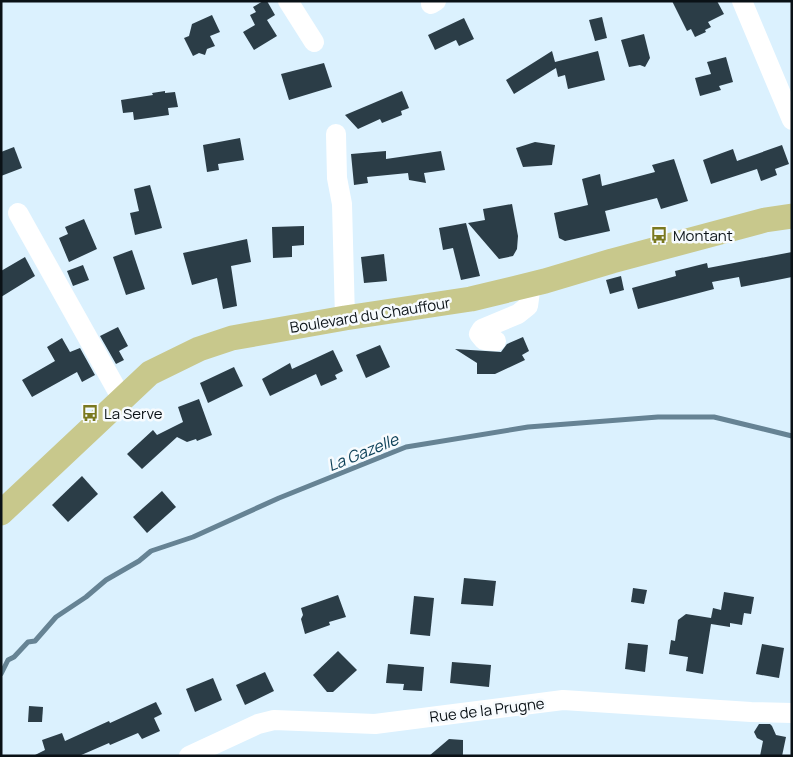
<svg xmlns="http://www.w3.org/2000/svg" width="793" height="757" viewBox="0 0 793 757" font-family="Manrope,sans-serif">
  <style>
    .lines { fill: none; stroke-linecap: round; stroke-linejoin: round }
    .stream { stroke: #668394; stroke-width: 5 }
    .building { fill: #2b3d47 }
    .minor { stroke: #fff; stroke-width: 20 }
    .major { stroke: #c8c88c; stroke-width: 25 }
    .labels { text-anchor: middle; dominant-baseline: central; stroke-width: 5; stroke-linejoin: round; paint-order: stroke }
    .poi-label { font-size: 15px; fill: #0a1116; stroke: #f7fbfe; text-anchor: start }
    .street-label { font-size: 15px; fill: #0a1116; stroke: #f7fbfe }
    .water-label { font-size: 16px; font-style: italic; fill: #0c4058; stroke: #f7fbfe }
  </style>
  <rect width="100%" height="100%" fill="#dbf1fe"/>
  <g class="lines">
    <!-- stream -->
    <path class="stream" d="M1,674L8,660L14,657L28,642L35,641L56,617L86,597L106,580L139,561L151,551L193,537L279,498L406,447L528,427L658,417H714L792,436"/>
  </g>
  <!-- building -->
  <g class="building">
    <path d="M263,1H267L275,15L267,20L277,36L254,50L243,32L255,25L250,15L256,12L253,7Z"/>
    <path d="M672,1H717L724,14L708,22L711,27L705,30L706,32L695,37L691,29L687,31Z"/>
    <path d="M212,15L220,32L210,36L215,46L207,49L205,55L199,53L193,56L184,38L189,36L192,24Z"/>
    <path d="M602,17L607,38L595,41L589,20Z"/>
    <path d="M464,18L474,39L459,46L456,40L435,50L428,35Z"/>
    <path d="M644,34L650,58L645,67L640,65L629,67L621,40Z"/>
    <path d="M552,51L555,62L598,51L605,80L568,89L565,75L558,77L556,68L514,94L506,80Z"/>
    <path d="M726,57L733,82L719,86L721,90L700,96L695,78L711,74L707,62Z"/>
    <path d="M324,63L332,87L289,100L281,74Z"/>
    <path d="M165,91V93L175,92L178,107L168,108L169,115L134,120L133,112L123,113L121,100L153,95L152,93Z"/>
    <path d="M402,91L409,108L401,111L402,115L382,123L380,119L358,129L345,115Z"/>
    <path d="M240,138L244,160L218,164L219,170L207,172L203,145Z"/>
    <path d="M535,142L555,145L552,165L523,167L516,148Z"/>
    <path d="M782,145L789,164L775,169L777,175L761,181L757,169L711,184L703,160L733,149L737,161Z"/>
    <path d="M14,147L22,168L1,176V152Z"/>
    <path d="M386,151V159L441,151L445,170L424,173L426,183L409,180L408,173L367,177L368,183L354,185L351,154Z"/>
    <path d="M674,159L688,201L661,209L657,198L605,211L610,231L565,241L559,238L554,213L588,205L582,179L600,174L602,186L655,172L652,165Z"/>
    <path d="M150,185L162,228L135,235L130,213L139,211L134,189Z"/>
    <path d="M512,204L518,236L517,249L513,256L499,259L468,223L485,220L483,209Z"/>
    <path d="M84,219L97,249L69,262L59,238L68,234L65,227Z"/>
    <path d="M466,223L480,276L461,280L453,248L443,250L439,228Z"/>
    <path d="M304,226V245L292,246V257L273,258L272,227Z"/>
    <path d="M247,239L251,262L231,266L237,306L223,309L217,278L192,285L183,253Z"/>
    <path d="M132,250L145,289L126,295L113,257Z"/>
    <path d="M792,252V277L741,287L739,277L712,282L714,289L638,309L632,288L676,276L675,271L707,263L708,268Z"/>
    <path d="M384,254L387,281L364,283L361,257Z"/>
    <path d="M25,257L35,276L1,297V271Z"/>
    <path d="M83,265L89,280L73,286L67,271Z"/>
    <path d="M621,276L624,290L610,294L606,280Z"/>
    <path d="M118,327L128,346L119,351L124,360L116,364L100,336Z"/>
    <path d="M523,337L529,351L522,355L525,360L495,374H477V363L455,349L501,352L507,344Z"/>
    <path d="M62,338L70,352L80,348L95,375L82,382L77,372L32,397L22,380L55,361L47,347Z"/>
    <path d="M380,345L390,367L366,378L356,355Z"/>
    <path d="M333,350L343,371L335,375L337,379L321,386L316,374L270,396L262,379L290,363L292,369Z"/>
    <path d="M234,367L243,386L208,403L200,383Z"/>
    <path d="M199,399L212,435L197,441L196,439L187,442L177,437L142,469L127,454L153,430L157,435L183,422L178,407Z"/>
    <path d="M82,476L98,494L68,522L52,505Z"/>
    <path d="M162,491L176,507L147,533L133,517Z"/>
    <path d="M464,578L496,581L493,606L461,604Z"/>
    <path d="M633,588L647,590L644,604L631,602Z"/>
    <path d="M724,592L754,597L751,614L744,613L742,625L730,623V627L711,624L703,674L686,671L688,657L669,654L671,640L675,641L678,620L686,614L711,618L713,608L721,610Z"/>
    <path d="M338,595L346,617L329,622L330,625L305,634L301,619L303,615L301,608Z"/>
    <path d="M414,596L434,598L430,636L410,634Z"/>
    <path d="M628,643L648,645L645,672L625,669Z"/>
    <path d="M762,644L784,648L779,678L756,674Z"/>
    <path d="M338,651L357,670L333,692H327L313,675Z"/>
    <path d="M452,662L491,665L489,687L450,683Z"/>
    <path d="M388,664L424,667L422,691L403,690L404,684L386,683Z"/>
    <path d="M265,672L274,691L245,705L236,685Z"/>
    <path d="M213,678L222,700L195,712L186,689Z"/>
    <path d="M156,702L162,714L154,718L160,731L142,739L138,733L110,745L109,743L79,756H33L45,750L42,740L62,733L65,741L109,721L110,723Z"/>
    <path d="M29,706L43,707L42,722H28Z"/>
    <path d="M759,724H770L772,726L776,735L786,737L782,756H760L763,741L757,738L754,732Z"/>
    <path d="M449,739L463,740V756H429Z"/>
  </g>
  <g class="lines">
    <!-- minor -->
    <g class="minor">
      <path d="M288,1L314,42"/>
      <path d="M742,1L792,120"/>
      <path d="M431,4L436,1"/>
      <path d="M336,134L337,178L342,204L345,318"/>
      <path d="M18,213L122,399"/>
      <path d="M496,341L484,340L479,334L482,329L518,314L528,306L531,284"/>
      <path d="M189,756L258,724L274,720L375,724L563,700L751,712L792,713"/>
    </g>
    <!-- major -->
    <path class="major" d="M1,513L150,373L199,349L232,338L345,318L471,299L545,281L612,261L765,220L792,216"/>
  </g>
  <!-- icons -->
  <defs>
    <g id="bus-bare" transform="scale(1.35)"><path d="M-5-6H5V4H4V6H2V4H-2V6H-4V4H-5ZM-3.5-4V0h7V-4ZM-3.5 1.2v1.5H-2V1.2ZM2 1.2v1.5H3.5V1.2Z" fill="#7a7920" stroke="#f7fbfe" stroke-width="2.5" paint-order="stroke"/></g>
  </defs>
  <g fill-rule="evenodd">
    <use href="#bus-bare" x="659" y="235"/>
    <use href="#bus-bare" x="90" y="413"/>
  </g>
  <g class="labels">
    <!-- poi labels -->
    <g class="poi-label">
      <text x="673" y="235">Montant</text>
      <text x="104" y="413">La Serve</text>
    </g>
    <!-- street labels -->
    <g class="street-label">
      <text transform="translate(370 315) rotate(-9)">Boulevard du Chauffour</text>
      <text transform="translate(487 710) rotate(-7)">Rue de la Prugne</text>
    </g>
    <!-- water labels -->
    <g class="water-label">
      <text transform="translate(363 452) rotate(-22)">La Gazelle</text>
    </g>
  </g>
  <!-- border -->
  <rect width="793" height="757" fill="none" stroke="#0a1116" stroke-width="5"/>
</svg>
